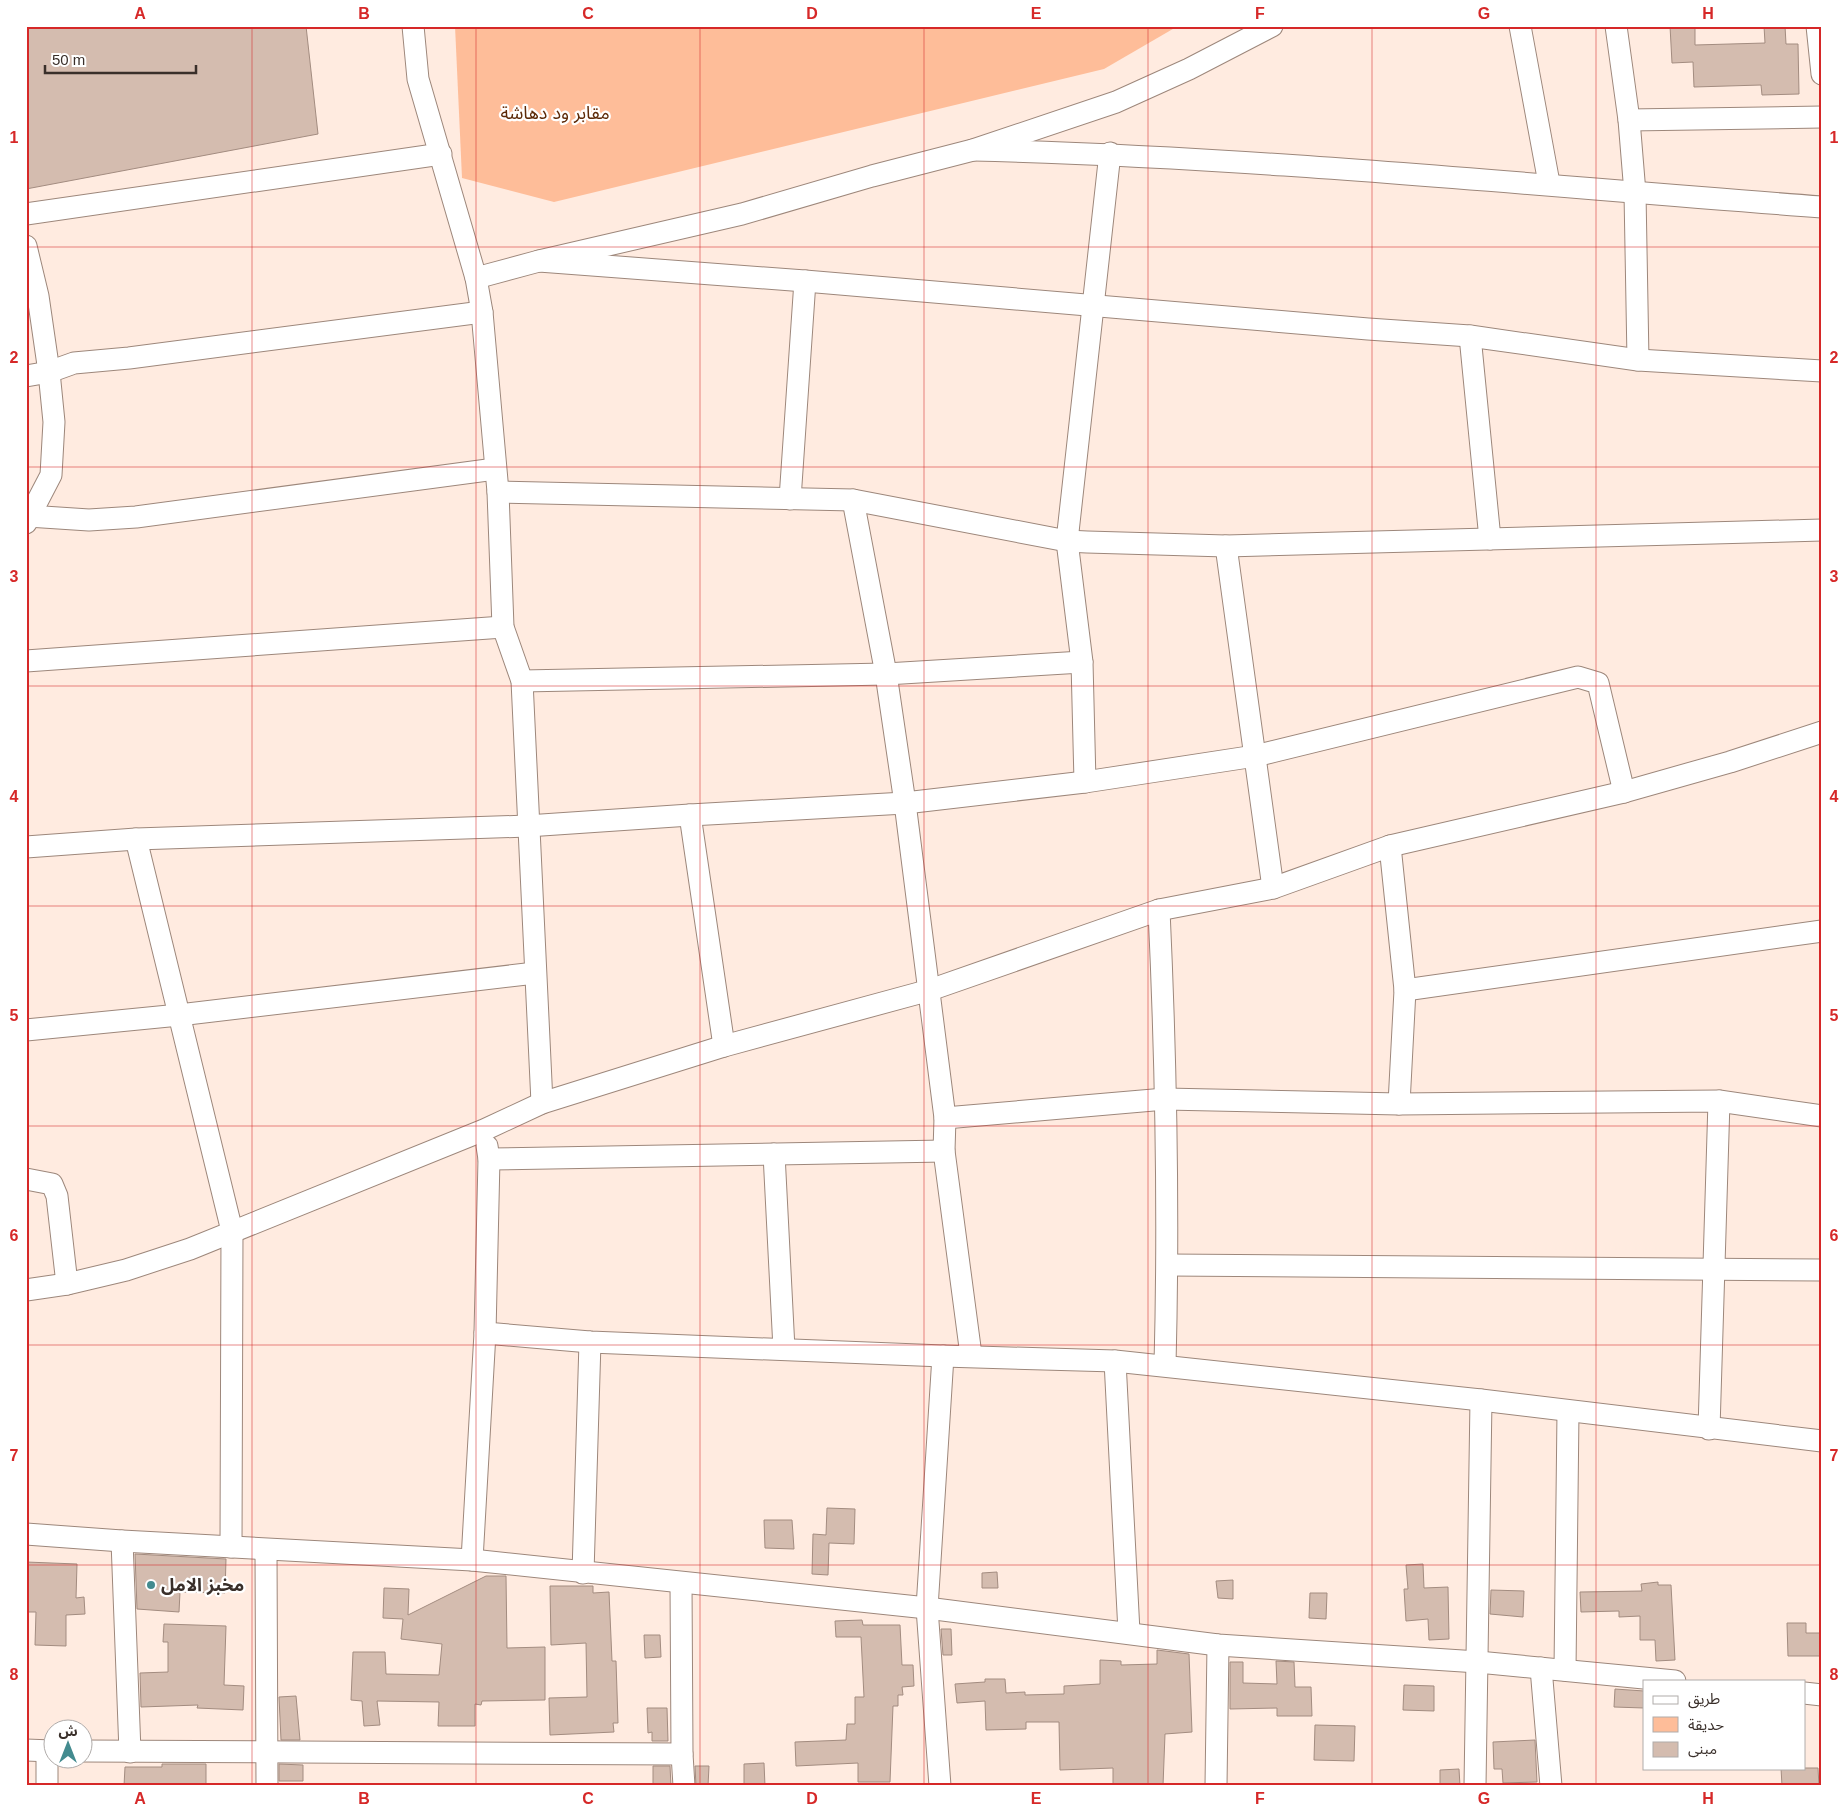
<svg xmlns="http://www.w3.org/2000/svg" width="1848" height="1812" viewBox="0 0 1848 1812" font-family="Helvetica,'Noto Sans Arabic',sans-serif">
  <style>
    .green { fill: #febd99 }
    .building { fill: #d4bcaf; stroke: #a38c80 }
    .lines { fill: none; stroke-linecap: round; stroke-linejoin: round }
    .minor-casing { stroke: #9d877b; stroke-width: 23 }
    .minor { stroke: #fff; stroke-width: 21 }
    .grid { fill: none; stroke: #d62828; stroke-width: 1; stroke-opacity: 0.55 }
    .poi-dot { fill: #438b8f; stroke: #fff; stroke-width: 2 }
    .labels { text-anchor: middle; dominant-baseline: central; stroke-width: 4.5; stroke-linejoin: round; paint-order: stroke }
    .park-label { font-size: 18px; fill: #5d2a08; stroke: #fff }
    .poi-label { font-size: 18px; font-weight: bold; fill: #392f2a; stroke: #fff; text-anchor: start }
    .neatline { fill: none; stroke: #d62828; stroke-width: 2 }
    .grid-label { font-size: 16px; text-anchor: middle; font-weight: bold; fill: #d62828 }
  </style>
  <rect width="100%" height="100%" fill="#ffebe0"/>
  <!-- green -->
  <path class="green" d="M455,26H1178L1104,69L554,202L462,178Z"/>
  <!-- building -->
  <g class="building">
    <path d="M26,26H306L318,134L26,189Z"/>
    <path d="M1670,26H1695V45L1765,43L1764,26H1785L1786,44H1798L1799,94L1762,95L1761,85L1694,87L1693,62L1672,63Z"/>
    <path d="M827,1508L855,1509L854,1544L829,1543L828,1575L812,1574L813,1534L826,1535Z"/>
    <path d="M764,1520H792L794,1549L765,1548Z"/>
    <path d="M135,1554L226,1559L225,1593L180,1592L179,1612L137,1609Z"/>
    <path d="M26,1562L77,1564L76,1598L84,1597L85,1614L66,1615V1646L35,1645L36,1612H26Z"/>
    <path d="M1423,1564L1424,1588L1448,1587L1449,1639L1429,1640L1428,1619L1406,1621L1404,1589H1408L1406,1565Z"/>
    <path d="M997,1572L998,1588H982V1573Z"/>
    <path d="M486,1576H506L507,1648L545,1647V1700L482,1701L481,1705L475,1704V1726H438L439,1702L377,1701L380,1725L364,1726L362,1701L351,1700L353,1652H385L386,1674L439,1675L442,1644L401,1639L403,1619L383,1618L384,1588L409,1589L408,1615Z"/>
    <path d="M1233,1580V1599L1218,1598L1216,1581Z"/>
    <path d="M1658,1582V1585H1671L1675,1660L1656,1661L1655,1640H1640V1616L1619,1617V1611L1581,1612L1580,1592L1642,1591L1641,1584Z"/>
    <path d="M550,1586H593V1593L609,1592L612,1661H616L618,1723H613L614,1732L550,1735L549,1698L587,1697L586,1643L551,1645Z"/>
    <path d="M1491,1590L1524,1591L1523,1617L1490,1614Z"/>
    <path d="M1310,1593H1327L1326,1619L1309,1618Z"/>
    <path d="M862,1620L863,1625H900L902,1665H913L914,1686L902,1687L903,1695H898V1706H893L890,1782H858V1763L796,1766L795,1742L846,1740L847,1724H855V1697H864L861,1637H836L835,1621Z"/>
    <path d="M1787,1623H1806V1633H1821L1822,1656H1788Z"/>
    <path d="M164,1624L226,1626L224,1685L244,1686L243,1710L197,1708L198,1705L141,1707L140,1673L168,1672V1642H163Z"/>
    <path d="M941,1629H951L952,1655H943Z"/>
    <path d="M644,1635H660L661,1657L645,1658Z"/>
    <path d="M1157,1650L1189,1654L1192,1732L1165,1734L1163,1786H1113V1768L1060,1770L1059,1722H1026V1729L986,1730L985,1701L957,1703L955,1684L985,1682V1679H1005L1006,1693L1025,1692V1695L1064,1694V1686L1100,1684V1660L1121,1661V1665L1157,1664Z"/>
    <path d="M1276,1661L1294,1662L1295,1687H1311L1312,1716H1277V1708L1230,1709V1662H1243V1683L1277,1684Z"/>
    <path d="M1404,1685L1434,1686V1711L1403,1710Z"/>
    <path d="M1615,1689L1644,1691V1708L1614,1707Z"/>
    <path d="M296,1696L300,1740H281L279,1697Z"/>
    <path d="M647,1708H667L668,1741H652V1732L648,1733Z"/>
    <path d="M1315,1725L1355,1726L1354,1761L1314,1760Z"/>
    <path d="M1535,1740L1537,1782L1503,1783L1502,1769H1494L1493,1742Z"/>
    <path d="M764,1763L765,1786H744V1764Z"/>
    <path d="M162,1764H206V1786H124L125,1767H162Z"/>
    <path d="M279,1764L303,1765V1781H279Z"/>
    <path d="M653,1766H670L671,1786H653Z"/>
    <path d="M695,1766H709L708,1786H696Z"/>
    <path d="M1781,1768H1818L1819,1786H1782Z"/>
    <path d="M1459,1769L1460,1786H1440V1770Z"/>
  </g>
  <g class="lines">
    <!-- minor casing -->
    <g class="minor-casing">
      <g id="minor">
        <path d="M413,26L418,79L476,278L482,312L498,492L503,627L522,681L542,1103"/>
        <path d="M1520,26L1549,183"/>
        <path d="M1616,26L1629,120L1635,193L1638,360"/>
        <path d="M1817,26L1822,74"/>
        <path d="M1629,120L1822,117"/>
        <path d="M973,150C1257,157 1539,186 1822,207"/>
        <path d="M26,214L441,154"/>
        <path d="M26,246L38,296L49,372L26,376"/>
        <path d="M539,261L805,281L1368,329L1470,336L1638,360L1822,371"/>
        <path d="M476,278L539,261L742,214L872,176L973,150L1116,102L1189,69L1272,26"/>
        <path d="M1470,336L1490,539"/>
        <path d="M498,492L853,500L1067,541L1087,542L1226,546L1822,530"/>
        <path d="M790,499L805,281"/>
        <path d="M853,500L886,674L905,803L945,1118L944,1151L971,1355"/>
        <path d="M28,516L89,520L136,517L495,469"/>
        <path d="M26,523L51,475L54,422L49,372L74,363L129,358L482,312"/>
        <path d="M1226,546L1273,888"/>
        <path d="M26,661L503,627"/>
        <path d="M522,681L886,674L1082,662"/>
        <path d="M1085,782L1082,662L1067,541L1110,153"/>
        <path d="M690,815L724,1046"/>
        <path d="M136,839L232,1231L231,1547"/>
        <path d="M1390,846L1405,990L1399,1104"/>
        <path d="M26,847L136,839L527,826L690,815L905,803L1085,782L1255,756L1578,677L1598,683L1624,792"/>
        <path d="M1159,910C1166,1061 1169,1213 1165,1365"/>
        <path d="M1405,990L1822,931"/>
        <path d="M26,1030L179,1015L535,973"/>
        <path d="M945,1118L1165,1099L1399,1104L1719,1101L1822,1116"/>
        <path d="M774,1154L784,1349"/>
        <path d="M489,1159L944,1151"/>
        <path d="M26,1179L52,1184L57,1196L67,1284"/>
        <path d="M1168,1265L1822,1270"/>
        <path d="M26,1290L67,1284L126,1270L190,1249L484,1130L542,1103L724,1046L930,990L1159,910L1273,888L1390,846L1624,792L1730,762L1822,732"/>
        <path d="M485,1333L590,1342L943,1356L1115,1361L1481,1400L1822,1441"/>
        <path d="M1115,1361L1129,1632"/>
        <path d="M1709,1429L1719,1101"/>
        <path d="M26,1534L122,1541L472,1560L927,1608L1218,1645L1478,1662L1675,1681"/>
        <path d="M122,1541L130,1752"/>
        <path d="M266,1550L267,1786"/>
        <path d="M472,1560L485,1333L489,1159L487,1146"/>
        <path d="M583,1573L590,1342"/>
        <path d="M681,1583L682,1754L684,1786"/>
        <path d="M1541,1668L1551,1786"/>
        <path d="M1565,1670L1568,1412"/>
        <path d="M1804,1693L1822,1695"/>
        <path d="M26,1750L52,1751"/>
        <path d="M47,1751V1786"/>
        <path d="M82,1751L682,1754"/>
        <path d="M940,1786L927,1608L943,1356"/>
        <path d="M1216,1786L1218,1645"/>
        <path d="M1475,1786L1481,1400"/>
      </g>
    </g>
    <!-- minor -->
    <use href="#minor" class="minor"/>
  </g>
  <!-- grid -->
  <path class="grid" d="M252,26V1786M476,26V1786M700,26V1786M924,26V1786M1148,26V1786M1372,26V1786M1596,26V1786M26,247H1822M26,467H1822M26,686H1822M26,906H1822M26,1126H1822M26,1345H1822M26,1565H1822"/>
  <!-- markers -->
  <circle class="poi-dot" cx="151" cy="1585" r="5"/>
  <g class="labels">
    <!-- park labels -->
    <g class="park-label">
      <text x="555" y="113">مقابر ود دهاشة</text>
    </g>
    <!-- poi labels -->
    <g class="poi-label">
      <text x="161" y="1585">مخبز الامل</text>
    </g>
  </g>
  <!-- border -->
  <rect width="1848" height="1812" fill="none" stroke="#ffffff" stroke-width="55"/>
  <!-- legend -->
  <rect x="1643" y="1680" width="162" height="90" fill="#ffffff" stroke="#b0acaa"/>
  <rect x="1653" y="1696" width="25" height="8" fill="#ffffff" stroke="#b0acaa"/>
  <text x="1688" y="1704" font-size="15" fill="#392f2a">طريق</text>
  <rect x="1653" y="1717" width="25" height="15" fill="#febd99" stroke="#b0acaa"/>
  <text x="1688" y="1730" font-size="15" fill="#392f2a">حديقة</text>
  <rect x="1653" y="1742" width="25" height="15" fill="#d4bcaf" stroke="#b0acaa"/>
  <text x="1688" y="1754" font-size="15" fill="#392f2a">مبنى</text>
  <!-- north arrow -->
  <g transform="translate(68 1744)"><circle r="24" fill="#ffffff" stroke="#b0acaa"/>
  <path d="M0-4L9 19L0 12L-9 19Z" fill="#438b8f"/>
  <text y="-8" font-size="14" font-weight="bold" text-anchor="middle" fill="#392f2a">ش</text>
  </g>
  <!-- scale -->
  <path d="M45 65v8h151v-8" fill="none" stroke="#392f2a" stroke-width="2.5"/>
  <text x="52" y="65" font-size="15" fill="#392f2a" stroke="#ffffff" stroke-width="4" paint-order="stroke">50 m</text>
  <rect x="28" y="28" width="1792" height="1756" class="neatline"/>
  <g class="grid-label">
    <text x="140" y="19">A</text>
    <text x="364" y="19">B</text>
    <text x="588" y="19">C</text>
    <text x="812" y="19">D</text>
    <text x="1036" y="19">E</text>
    <text x="1260" y="19">F</text>
    <text x="1484" y="19">G</text>
    <text x="1708" y="19">H</text>
    <text x="14" y="143">1</text>
    <text x="1834" y="143">1</text>
    <text x="14" y="363">2</text>
    <text x="1834" y="363">2</text>
    <text x="14" y="582">3</text>
    <text x="1834" y="582">3</text>
    <text x="14" y="802">4</text>
    <text x="1834" y="802">4</text>
    <text x="14" y="1021">5</text>
    <text x="1834" y="1021">5</text>
    <text x="14" y="1241">6</text>
    <text x="1834" y="1241">6</text>
    <text x="14" y="1461">7</text>
    <text x="1834" y="1461">7</text>
    <text x="14" y="1680">8</text>
    <text x="1834" y="1680">8</text>
    <text x="140" y="1804">A</text>
    <text x="364" y="1804">B</text>
    <text x="588" y="1804">C</text>
    <text x="812" y="1804">D</text>
    <text x="1036" y="1804">E</text>
    <text x="1260" y="1804">F</text>
    <text x="1484" y="1804">G</text>
    <text x="1708" y="1804">H</text>
  </g>
</svg>
